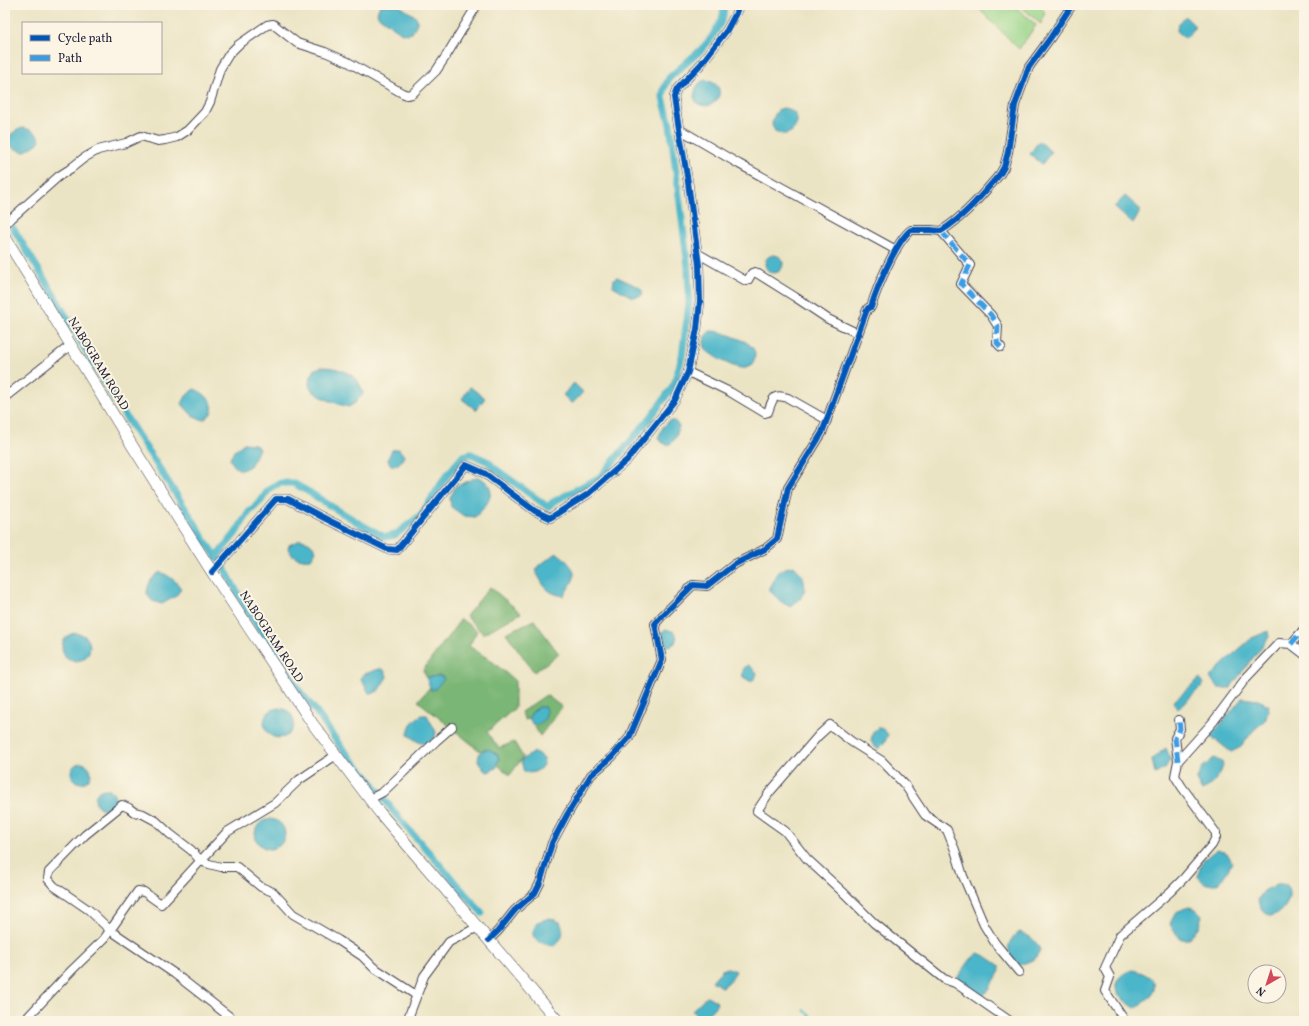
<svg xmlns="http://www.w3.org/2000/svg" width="1309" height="1026" viewBox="0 0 1309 1026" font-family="Vollkorn,serif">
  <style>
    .green { fill: #99d589; stroke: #5e7c62 }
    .forest { fill: #7ab675; stroke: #4e6c58 }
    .water { fill: #4bb6c9; stroke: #366c82 }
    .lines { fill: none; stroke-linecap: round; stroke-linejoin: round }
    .stream { stroke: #4bb6c9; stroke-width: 2 }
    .canal { stroke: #4bb6c9; stroke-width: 7 }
    .minor-casing { stroke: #403f50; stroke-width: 10 }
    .tertiary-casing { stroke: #403f50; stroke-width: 10 }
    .secondary-casing { stroke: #403f50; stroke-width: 12 }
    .minor { stroke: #fff; stroke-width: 8 }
    .tertiary { stroke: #fff; stroke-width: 9 }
    .secondary { stroke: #fff; stroke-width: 11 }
    .quiet { stroke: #3c9ce2; stroke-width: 5; stroke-dasharray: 10 5; stroke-linecap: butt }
    .cycleway-casing { stroke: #fcf5e5; stroke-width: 8 }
    .cycleway { stroke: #0057b8; stroke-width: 6 }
    .labels { text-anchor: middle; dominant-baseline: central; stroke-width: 4; stroke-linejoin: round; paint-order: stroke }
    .street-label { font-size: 12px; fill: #22223b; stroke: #fcf5e5 }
  </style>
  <rect width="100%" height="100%" fill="#fcf5e5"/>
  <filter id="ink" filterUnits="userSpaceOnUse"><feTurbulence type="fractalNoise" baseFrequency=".025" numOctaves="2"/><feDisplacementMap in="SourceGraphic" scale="8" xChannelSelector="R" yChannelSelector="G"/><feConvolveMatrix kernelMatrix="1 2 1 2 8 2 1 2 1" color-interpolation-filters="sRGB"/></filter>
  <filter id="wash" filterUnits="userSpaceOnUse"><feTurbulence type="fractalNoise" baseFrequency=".012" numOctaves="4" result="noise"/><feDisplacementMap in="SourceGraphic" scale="16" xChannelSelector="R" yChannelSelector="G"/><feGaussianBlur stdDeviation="0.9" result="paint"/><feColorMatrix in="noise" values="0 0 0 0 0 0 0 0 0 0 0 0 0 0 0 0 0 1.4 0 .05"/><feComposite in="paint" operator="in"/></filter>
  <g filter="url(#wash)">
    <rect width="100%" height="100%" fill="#ebe4c4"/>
    <!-- green -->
    <g class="green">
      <path d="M975,5H1013L1036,25L1019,49Z"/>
      <path d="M1019,5H1038L1045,12L1041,24Z"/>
    </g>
    <!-- forest -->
    <g class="forest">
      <path d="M490,587L521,613L483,634L466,616Z"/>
      <path d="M461,619L477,631L469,646L493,662L515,681V708L487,732L499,748L514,742L523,757L510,775L418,701L431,686L423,670Z"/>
      <path d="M534,620L559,654L534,672L506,633Z"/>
      <path d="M546,695L562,707L540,736L530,718L525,720L521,712Z"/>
    </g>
    <!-- water -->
    <g class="water">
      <path d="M380,5H398L415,16L417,18V23L412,33L407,34L402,33L378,16L377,13Z"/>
      <path d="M1186,17L1195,26L1191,33L1185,38L1177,31L1178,24Z"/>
      <path d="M705,80C732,84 716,115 697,103L694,97C695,90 697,82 705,80Z"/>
      <path d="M783,108C810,112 793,144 775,131L772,125C773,118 775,110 783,108Z"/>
      <path d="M23,128C31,129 38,133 40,140L37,144L24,152L13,148L6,141C10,134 15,130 23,128Z"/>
      <path d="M1039,141L1051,152L1042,164L1030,154Z"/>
      <path d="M1125,196L1141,210L1133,224L1114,207Z"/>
      <circle cx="774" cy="264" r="9"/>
      <path d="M617,277L639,287C642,290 644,293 641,296L632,297L613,286L614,279Z"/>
      <path d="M710,331C719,331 724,333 732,336C747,342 761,347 752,365C750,366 748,367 746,368C736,370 714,357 706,350C703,342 703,337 710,331Z"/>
      <path d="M321,367C339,367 360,374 363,394L355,403L349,407C340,405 309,395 309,384C309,379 313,373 315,369Z"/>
      <path d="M574,383L583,392L572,404L563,395Z"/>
      <path d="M470,387L485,398L476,410L462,399Z"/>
      <path d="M194,389C209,394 222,411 203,420L192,415L182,404L186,396Z"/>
      <path d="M669,421C675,420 676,422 679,427C677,434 675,443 667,445L660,441L658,438L663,427Z"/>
      <path d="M244,443L255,444L259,449L250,466L242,470C236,469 233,465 230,459L234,451Z"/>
      <path d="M399,449L404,456C401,462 399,465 392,466L388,461L389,456L392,450Z"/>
      <path d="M478,477C481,479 484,480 486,482C498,493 484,509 475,517L464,516L451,507L450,498L456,486C464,484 470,479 478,477Z"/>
      <path d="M300,540C309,541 312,543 316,551L311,559C302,560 291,558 288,548L289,545Z"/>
      <path d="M557,553C562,556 565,559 569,564C580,576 571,584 563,596C545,592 545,587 536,572L538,566Z"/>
      <path d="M794,566L803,576L805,589L800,599L790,607L780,601L769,590C777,576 772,570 794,566Z"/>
      <path d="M161,572C170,577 176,580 181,589L176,596L162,604L152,601L147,594C147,584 152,576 161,572Z"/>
      <path d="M666,629L674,632L677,637L675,643L670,646L662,644L659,634Z"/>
      <path d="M1268,631L1269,637L1230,688H1218L1210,677L1228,659L1252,638Z"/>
      <circle cx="76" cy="647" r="14"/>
      <path d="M747,665L751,667L757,673C756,678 754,680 750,681L743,677C742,671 743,669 747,665Z"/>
      <path d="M379,669H383L386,673L387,677L378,691L372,694L369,693L361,679L362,675Z"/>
      <path d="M439,676L443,677L444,679L435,689L431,690L426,677Z"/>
      <path d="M1200,678L1203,685L1178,709L1173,702Z"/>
      <path d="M1242,698L1258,700L1269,705L1266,719L1253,731L1241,747L1231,752L1211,736Z"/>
      <path d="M539,707H545C548,717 544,724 533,725L529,718L532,712Z"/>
      <circle cx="279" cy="723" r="15"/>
      <path d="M422,715H427L436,732L435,737C423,748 420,743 408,735C409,725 413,720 422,715Z"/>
      <path d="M877,728C883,728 885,730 888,735L884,743L878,749L874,746L871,741L873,732Z"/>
      <path d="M1166,748L1170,758L1166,768L1155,774L1152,759Z"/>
      <path d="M488,749L498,755L499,759L496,768L488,772L484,770L478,761C479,753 480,750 488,749Z"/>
      <path d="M534,752L537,753L544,759C544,769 534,775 524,772L521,761L523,759Z"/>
      <path d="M1214,758L1223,763C1222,776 1212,784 1202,791L1196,780L1203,767Z"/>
      <circle cx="81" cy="773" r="10"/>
      <circle cx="105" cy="799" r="10"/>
      <circle cx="270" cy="834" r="15"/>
      <path d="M1218,849L1227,853L1232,862C1227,872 1219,890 1205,883C1203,882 1200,879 1198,877C1200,862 1205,857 1218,849Z"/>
      <path d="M1277,884H1281L1287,885C1293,900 1285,911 1271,916C1263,912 1259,908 1258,899L1264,891Z"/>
      <path d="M1189,907L1196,909L1202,915L1199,926L1189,939H1181L1174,931L1170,924C1174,914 1178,910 1189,907Z"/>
      <path d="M550,918L560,922C565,932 563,939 554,946C547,945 531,942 533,931C534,928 536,925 537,922Z"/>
      <path d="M1019,932C1029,935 1036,940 1040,950L1035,959L1020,965C1005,955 1005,942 1019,932Z"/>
      <path d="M978,953L984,955L999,965L1000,971L990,988L983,996C974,994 963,986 957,978L971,959Z"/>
      <path d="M728,968L736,971C733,977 728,985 721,987L712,981L722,970Z"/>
      <path d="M1132,970C1143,972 1161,979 1152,994C1148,1000 1141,1004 1135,1008C1125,1001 1109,991 1119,978C1123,974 1126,972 1132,970Z"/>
      <path d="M707,996L716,1001L717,1004L712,1010L700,1020L692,1010Z"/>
    </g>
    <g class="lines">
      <!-- stream -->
      <path class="stream" d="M804,1010L815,1021"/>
      <!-- canal -->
      <g class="canal">
        <path d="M13,228L48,285L113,397L196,525L203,538L221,562L247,611L282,659L297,688L315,710L341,747L371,781L397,816L482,913"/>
        <path d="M216,557L235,534L249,512L261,501L266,493L273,486L281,483H293L309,492L329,505L364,526L385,537L395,535L421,515L447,475L463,456L471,454L489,462L493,467L548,507L553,502L600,477L651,417L671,389L675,382L682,356L689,304L688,267L670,124L663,98L664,89L669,78L702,49L712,37L720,23L723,16L724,5"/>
      </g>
    </g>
  </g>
  <g filter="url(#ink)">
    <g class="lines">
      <!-- minor casing -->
      <g class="minor-casing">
        <g id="minor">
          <path d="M679,129L739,164L896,250"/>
          <path d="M5,224L59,176L70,169L84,158L98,150L126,143L141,136L158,141L165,140L177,137L188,130L205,112L210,102L220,69L229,54L238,45L267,25L273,24L297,43L325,52L348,62L402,93L407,95L412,94L436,71L446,56L477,5"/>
          <path d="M941,231L970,265L961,284L991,315L998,326L997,343L1001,347"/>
          <path d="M697,253L746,281L748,280L752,273L755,272L795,297L828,319L857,333"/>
          <path d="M688,372L730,392L765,413L768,412C773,399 772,393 788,398L827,420"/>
          <path d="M5,397L71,345"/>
          <path d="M1291,644L1304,629"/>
          <path d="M1178,761L1175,738L1180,729L1179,720"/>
          <path d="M370,799L383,792L436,741L452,727"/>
          <path d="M489,940L498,931L515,910L535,893L540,883L552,843L567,815L591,775L612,757L629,738L662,660L655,624L661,617L693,585L707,586L735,564L765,549L777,539L788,488L822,433L866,312L868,308L871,307C877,288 896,241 911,230H931L941,231C964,217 982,195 1000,174L1004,167L1008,152L1015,105L1029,67L1051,37L1072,5"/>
          <path d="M24,1021L72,970L104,939L138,891L144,892L161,904L227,832L275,803L299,780L336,755"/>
          <path d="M235,1021L175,974L110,930L89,910L54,886L48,879L49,872L85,835L122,805L129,808L134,812L143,814L156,821L170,834L191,850L201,861L209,864L221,867H237L261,887L273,892L293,914L338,940L362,956L373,967L416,995"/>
          <path d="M407,1021L424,976L449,942L478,927"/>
          <path d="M1010,1021L955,983L944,979L874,923L845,894L807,859L785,831L757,811L769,793L818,736L830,725L852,742L882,761L905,785L925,815L947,830L955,850L963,876L984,925L995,943L1019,972"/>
          <path d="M1125,1021L1105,991L1110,977L1105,968L1120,935L1170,892L1184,878L1212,845L1216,837V833L1182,787L1175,776L1178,761L1213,722L1246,678L1279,643L1291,644L1304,654"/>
        </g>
      </g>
      <!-- tertiary casing -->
      <g class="tertiary-casing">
        <path id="tertiary" d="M212,572L276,499H288L328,520L387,549L397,550L466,465L484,473L535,511L550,518L588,494L627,460L675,400L688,372L697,329L700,301L699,265L688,182L676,111L674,97L677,89L701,64L727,30L736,13L739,5"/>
      </g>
      <!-- secondary casing -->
      <g class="secondary-casing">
        <path id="secondary" d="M5,237L133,447L212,572L312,723L380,813L558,1021"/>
      </g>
      <!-- minor -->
      <use href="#minor" class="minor"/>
      <!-- tertiary -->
      <use href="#tertiary" class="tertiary"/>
      <!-- secondary -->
      <use href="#secondary" class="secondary"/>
      <!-- quiet -->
      <g class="quiet">
        <path d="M941,231L970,265L961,284L991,315L998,326L997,343L1001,347"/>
        <path d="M1291,644L1304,629"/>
        <path d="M1178,761L1175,738L1180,729L1179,720"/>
      </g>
      <!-- cycleway casing -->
      <g class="cycleway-casing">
        <g id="cycleway">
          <path d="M212,572L276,499H288L328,520L387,549L397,550L466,465L484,473L535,511L550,518L588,494L627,460L675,400L688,372L697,329L700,301L699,265L688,182L676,111L674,97L677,89L701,64L727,30L736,13L739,5"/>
          <path d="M489,940L498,931L515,910L535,893L540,883L552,843L567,815L591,775L612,757L629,738L662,660L655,624L661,617L693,585L707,586L735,564L765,549L777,539L788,488L822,433L866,312L868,308L871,307C877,288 896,241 911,230H931L941,231C964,217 982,195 1000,174L1004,167L1008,152L1015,105L1029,67L1051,37L1072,5"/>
        </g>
      </g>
      <!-- cycleway -->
      <use href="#cycleway" class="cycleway"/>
    </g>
  </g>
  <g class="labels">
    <!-- street labels -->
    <g class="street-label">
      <text transform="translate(98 364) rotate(59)">NABOGRAM ROAD</text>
      <text transform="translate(271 637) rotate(57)">NABOGRAM ROAD</text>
    </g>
  </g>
  <!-- margin -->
  <rect width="1309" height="1026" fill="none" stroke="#fcf5e5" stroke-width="20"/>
  <!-- legend -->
  <rect x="22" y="22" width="140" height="52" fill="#fcf5e5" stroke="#a5a1a1"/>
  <rect x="30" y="35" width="20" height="6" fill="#0057b8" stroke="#a5a1a1"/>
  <text x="58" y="42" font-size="12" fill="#22223b">Cycle path</text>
  <rect x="30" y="55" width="20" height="6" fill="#3c9ce2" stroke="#a5a1a1"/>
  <text x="58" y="62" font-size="12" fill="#22223b">Path</text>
  <!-- north arrow -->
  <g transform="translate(1267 984) rotate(219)"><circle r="19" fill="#fcf5e5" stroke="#a5a1a1"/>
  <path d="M0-3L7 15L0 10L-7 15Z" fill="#d1495b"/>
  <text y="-6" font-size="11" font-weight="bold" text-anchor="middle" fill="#22223b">N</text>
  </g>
</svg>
